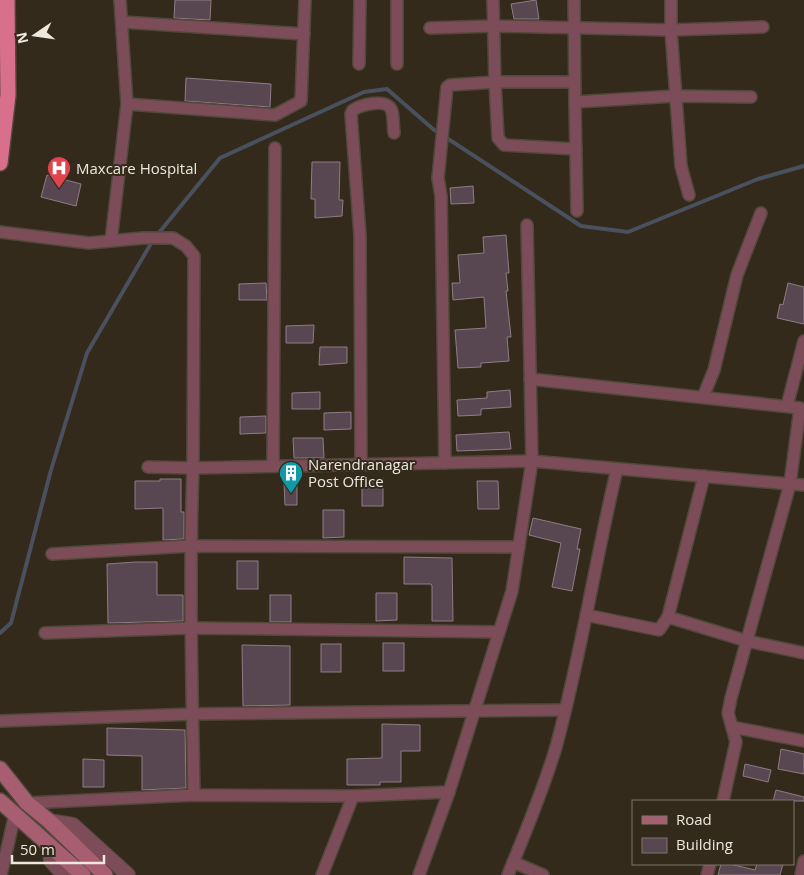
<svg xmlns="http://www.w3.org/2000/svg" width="804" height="875" viewBox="0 0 804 875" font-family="'Open Sans',sans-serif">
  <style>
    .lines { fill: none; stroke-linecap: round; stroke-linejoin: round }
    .stream { stroke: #48515d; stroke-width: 4 }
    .building { fill: #584751; stroke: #8f7c86 }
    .minor-casing { stroke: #51483b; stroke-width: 14 }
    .tertiary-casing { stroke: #51483b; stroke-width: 16 }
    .secondary-casing { stroke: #51483b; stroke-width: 18 }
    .trunk-casing { stroke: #51483b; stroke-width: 18 }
    .minor { stroke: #7c4d58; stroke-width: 11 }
    .tertiary { stroke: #7c4d58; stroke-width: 14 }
    .secondary { stroke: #a85e71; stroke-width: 15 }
    .trunk { stroke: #d8708c; stroke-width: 15 }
    .labels { text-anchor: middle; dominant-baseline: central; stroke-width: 4; stroke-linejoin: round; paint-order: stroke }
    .poi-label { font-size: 15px; fill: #ede7de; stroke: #332a1c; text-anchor: start }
  </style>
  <rect width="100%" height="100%" fill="#332a1c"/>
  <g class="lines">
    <!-- stream -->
    <path class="stream" d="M0,633L11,623L51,470L87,353L153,240L220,158L364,92L387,89L433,129L581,226L628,232L758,179L804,166"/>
  </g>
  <!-- building -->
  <g class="building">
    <path d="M175,0H211L210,20L174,18Z"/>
    <path d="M536,0L539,19H514L511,4Z"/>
    <path d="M186,78L271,84L270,107L185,101Z"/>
    <path d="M312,162H340L339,200H343L342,216L315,218V199H311Z"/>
    <path d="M47,175L81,184L76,206L41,197Z"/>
    <path d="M473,186L474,203L451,204L450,188Z"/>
    <path d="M506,235L509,273H506L508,291H506L511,337H507L509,361L481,363V367L458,368L455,330L486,328L484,297L453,300L452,283H460L458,255L484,253L483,237Z"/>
    <path d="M266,283L267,300H239V284Z"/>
    <path d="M788,283L804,287V324L777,318L780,304L783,305Z"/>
    <path d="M314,325L313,343H286V326Z"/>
    <path d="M320,347H347V363L319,365Z"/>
    <path d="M510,390L511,407L481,409V415L458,416L457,400L487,398V392Z"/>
    <path d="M320,392V409H292V393Z"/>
    <path d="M351,412V429L324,430V413Z"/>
    <path d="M266,416V433L240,434V417Z"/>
    <path d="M509,432L511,449L457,451L456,435Z"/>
    <path d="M293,438H323L324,458H294Z"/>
    <path d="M160,479H181V512H184V539L163,540V508L135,509V481H160Z"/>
    <rect x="362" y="479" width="21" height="27"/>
    <path d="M477,481H498L499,509H478Z"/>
    <path d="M284,482H297V505H285Z"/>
    <path d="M323,510H344V537L323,538Z"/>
    <path d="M533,518L581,529L577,549H580L572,591L552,587L561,543L529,535Z"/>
    <path d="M404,557L452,558L453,621H432V586L431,584H404Z"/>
    <rect x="237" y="561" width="21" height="28"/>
    <path d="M136,562H157V595H183V621L108,623L107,564Z"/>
    <path d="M376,593H397V620L376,621Z"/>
    <rect x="270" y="595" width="21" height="27"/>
    <rect x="383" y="643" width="21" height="28"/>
    <rect x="321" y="644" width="20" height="28"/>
    <path d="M242,645L290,646V705L243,706Z"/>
    <path d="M382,724L420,725V751H401V782H380V785H347V759L382,758Z"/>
    <path d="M107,728L185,730L186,788L142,790V756L107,755Z"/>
    <path d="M781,749L804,754V774L778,769Z"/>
    <path d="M83,759L104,760V787H83Z"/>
    <path d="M745,764L771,770L768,782L743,776Z"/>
    <path d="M776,790L804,797V801H773Z"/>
    <path d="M721,864H730L755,870L757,864H783L780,875H718Z"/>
  </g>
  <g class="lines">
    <!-- minor casing -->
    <g class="minor-casing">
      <g id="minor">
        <path d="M397,0V64"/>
        <path d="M493,0L495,82H574"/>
        <path d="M574,0L575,102L675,96L751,97"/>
        <path d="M671,0V30L681,166L689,195"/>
        <path d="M122,22L304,34"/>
        <path d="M430,28L493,26L671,30L763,27"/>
        <path d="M359,64L360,0"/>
        <path d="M575,102L577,211"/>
        <path d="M127,104L275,115L301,101L305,0"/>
        <path d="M527,225L532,461L790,484L731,698L728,713L736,742L723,801"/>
        <path d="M0,232L89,243L143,238H173L186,246L194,256L193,468L148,467"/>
        <path d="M111,241L127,104L120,0"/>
        <path d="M530,379L800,408L790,484L804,485"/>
        <path d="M703,397L714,370L737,275L761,213"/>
        <path d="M787,406L804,341"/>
        <path d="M445,463L441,196L438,178L447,87L450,85L495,82L498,138L504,145L576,149"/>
        <path d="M361,465L360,236L351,114L353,110C361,105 385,98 391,109C394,115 393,126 394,133"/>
        <path d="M273,466L275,148"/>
        <path d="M704,476L668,617L747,641L804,653"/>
        <path d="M52,554L190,546L519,547"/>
        <path d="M586,615L659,630L668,617"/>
        <path d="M45,633L190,628L499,632"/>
        <path d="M0,721L193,714L564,710"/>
        <path d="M732,727L804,741"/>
        <path d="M27,803L194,795L353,796L449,792L512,591L532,461L193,468C189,577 192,686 194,795"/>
        <path d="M513,862L543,875"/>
        <path d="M1,875L15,814"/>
        <path d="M322,875L353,796"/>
        <path d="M419,875L449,792"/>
        <path d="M508,875C525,833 543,791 556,747C581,656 595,561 617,469"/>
        <path d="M707,875L710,864"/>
        <path d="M801,875L804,861"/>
      </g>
    </g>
    <!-- tertiary casing -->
    <g class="tertiary-casing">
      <g id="tertiary">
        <path d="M49,821L73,825L128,875"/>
        <path d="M49,844L51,861L64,875"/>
      </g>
    </g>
    <!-- secondary casing -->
    <g class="secondary-casing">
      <g id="secondary">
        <path d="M0,769L27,803L49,821L105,875"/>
        <path d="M0,801L83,875"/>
      </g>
    </g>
    <!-- trunk casing -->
    <g class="trunk-casing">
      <path id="trunk" d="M0,163L8,95L7,0"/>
    </g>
    <!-- minor -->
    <use href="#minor" class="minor"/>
    <!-- tertiary -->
    <use href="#tertiary" class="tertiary"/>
    <!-- secondary -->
    <use href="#secondary" class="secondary"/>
    <!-- trunk -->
    <use href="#trunk" class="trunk"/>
  </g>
  <!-- icons -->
  <defs>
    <g id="hospital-pin" transform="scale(1.25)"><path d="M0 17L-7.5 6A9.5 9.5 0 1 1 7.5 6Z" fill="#e0444e" stroke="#332a1c"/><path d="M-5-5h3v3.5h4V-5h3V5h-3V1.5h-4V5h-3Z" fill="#fff"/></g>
    <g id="building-pin" transform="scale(1.25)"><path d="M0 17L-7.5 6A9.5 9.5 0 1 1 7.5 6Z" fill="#0f9aa8" stroke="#332a1c"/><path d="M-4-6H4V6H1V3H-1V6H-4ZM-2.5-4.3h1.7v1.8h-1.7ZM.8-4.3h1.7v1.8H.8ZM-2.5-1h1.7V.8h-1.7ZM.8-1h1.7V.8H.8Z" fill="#fff"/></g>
  </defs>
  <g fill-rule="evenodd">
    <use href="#hospital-pin" x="59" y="168"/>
    <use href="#building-pin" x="291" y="473"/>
  </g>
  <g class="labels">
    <!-- poi labels -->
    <g class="poi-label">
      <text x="76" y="168">Maxcare Hospital</text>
      <text x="308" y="464">Narendranagar<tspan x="308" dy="17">Post Office</tspan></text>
    </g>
  </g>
  <!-- legend -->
  <rect x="632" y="800" width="162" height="65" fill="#332a1c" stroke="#7d766a"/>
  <rect x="642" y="816" width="25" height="8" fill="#a85e71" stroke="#7d766a"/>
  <text x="676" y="825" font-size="15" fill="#ede7de">Road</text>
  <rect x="642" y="838" width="25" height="15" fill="#584751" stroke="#7d766a"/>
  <text x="676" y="850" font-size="15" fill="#ede7de">Building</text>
  <!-- north arrow -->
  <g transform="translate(35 35) rotate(257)" stroke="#332a1c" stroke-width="4" paint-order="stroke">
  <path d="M0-4L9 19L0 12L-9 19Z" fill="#ede7de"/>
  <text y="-8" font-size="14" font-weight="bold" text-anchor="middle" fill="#ede7de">N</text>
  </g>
  <!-- scale -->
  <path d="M12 855v8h92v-8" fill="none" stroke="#ede7de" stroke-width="2.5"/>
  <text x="20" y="855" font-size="15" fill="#ede7de" stroke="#332a1c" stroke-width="4" paint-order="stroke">50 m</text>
</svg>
